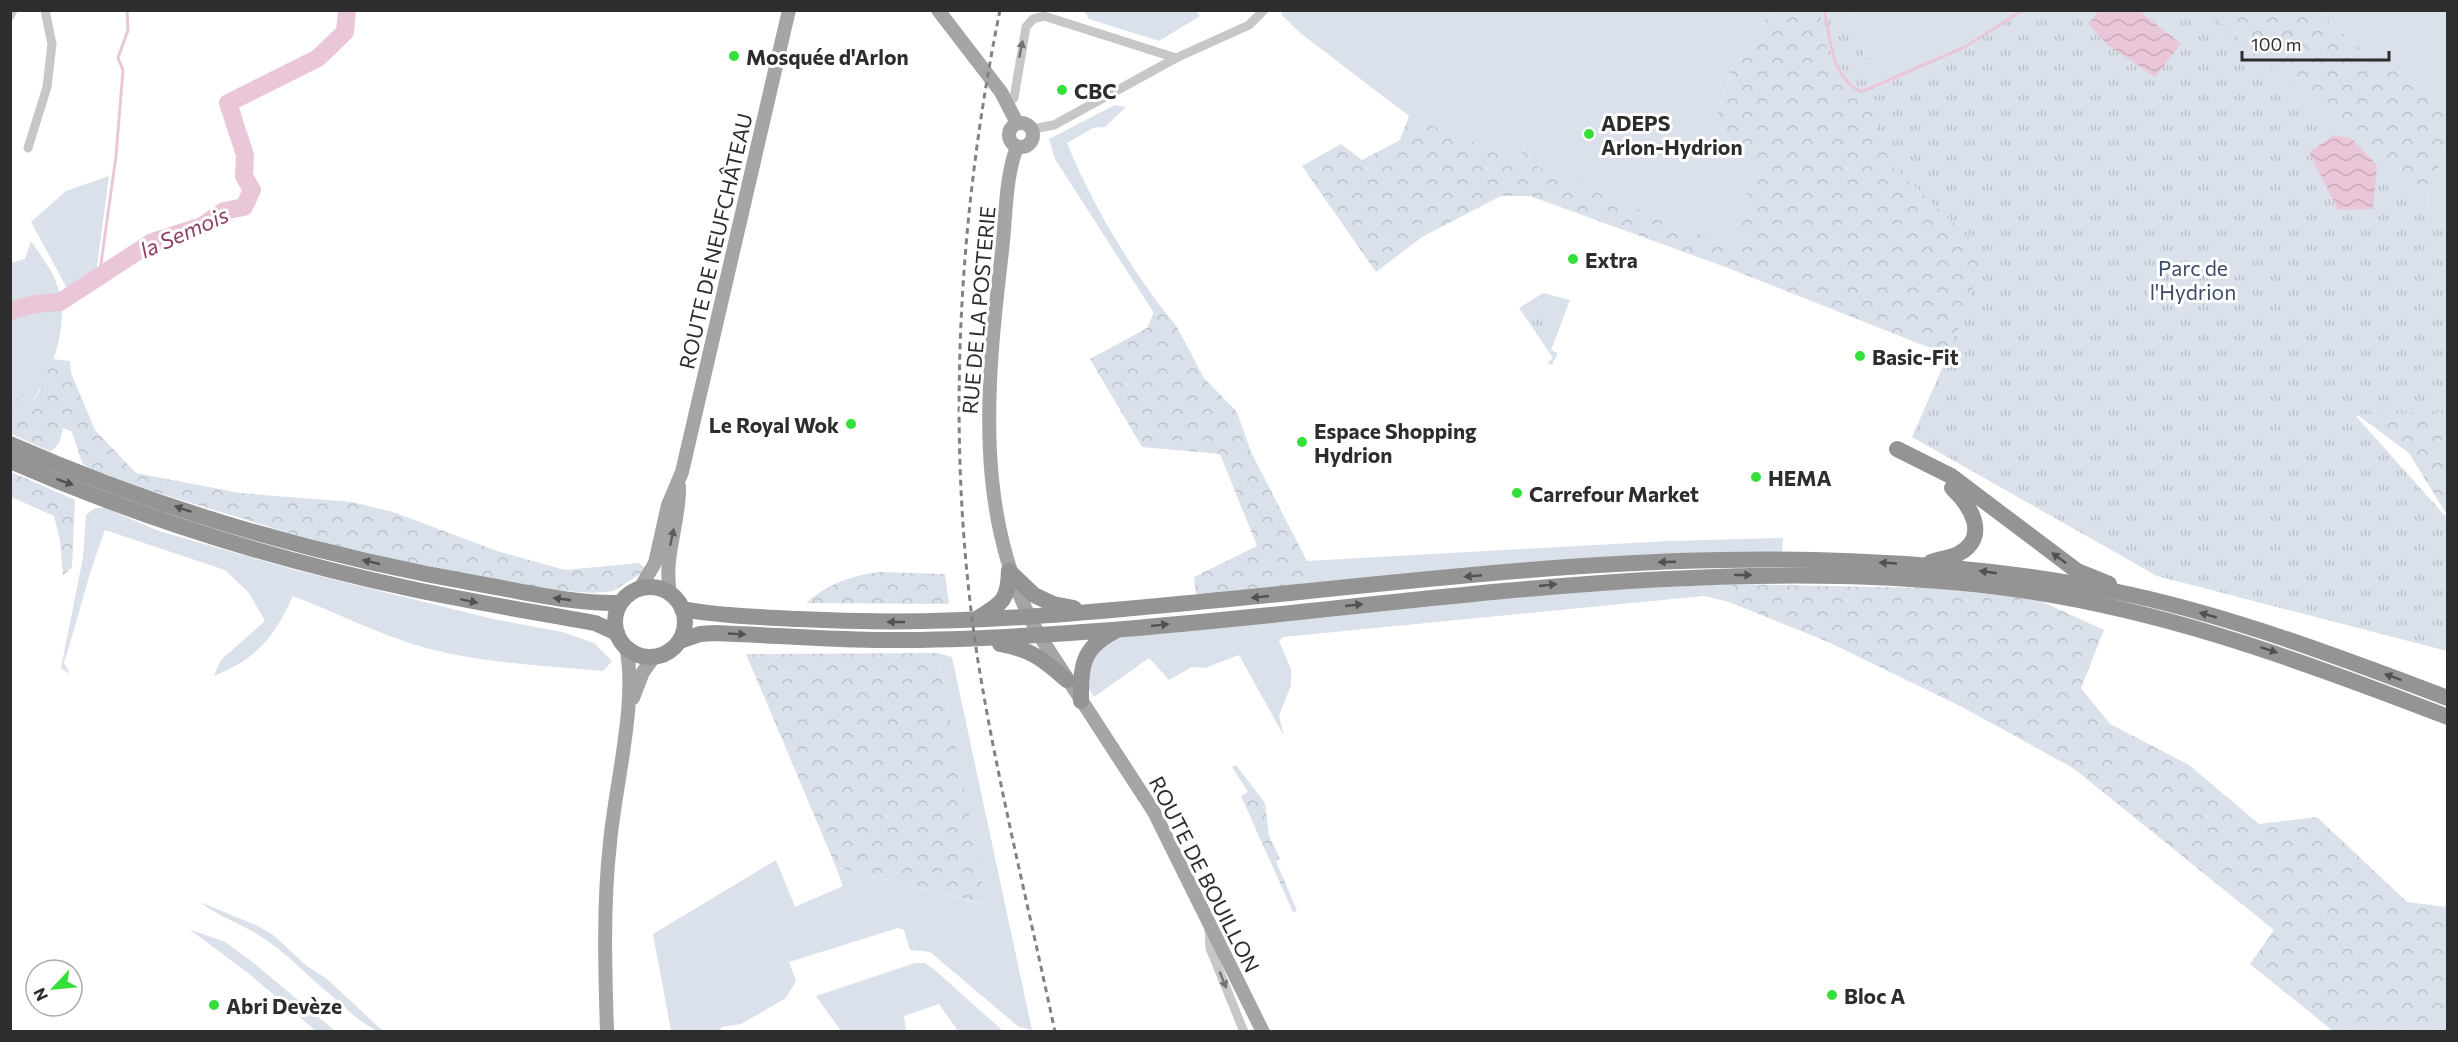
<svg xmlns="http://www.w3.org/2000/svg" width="2458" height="1042" viewBox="0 0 2458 1042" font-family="Commissioner,sans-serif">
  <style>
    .grass { fill: #dae1ea }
    .forest { fill: url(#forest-crowns) }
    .park { fill: url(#park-tufts) }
    .water { fill: url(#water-waves) }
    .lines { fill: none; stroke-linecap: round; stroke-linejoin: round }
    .stream { stroke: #eac7d8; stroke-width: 3 }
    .river { stroke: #eac7d8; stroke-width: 18 }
    .street { stroke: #c7c7c7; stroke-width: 9 }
    .primary { stroke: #a5a5a5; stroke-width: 14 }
    .highway { stroke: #949494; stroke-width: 16 }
    .rail { stroke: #828282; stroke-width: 3; stroke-dasharray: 6 4.5; stroke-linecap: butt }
    .oneway { fill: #727272 }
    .oneway2 { fill: #515151 }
    .oneway3 { fill: #5d5d5d }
    .poi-dot { fill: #33df38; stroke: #fff; stroke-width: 2 }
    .labels { text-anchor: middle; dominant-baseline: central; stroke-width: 6; stroke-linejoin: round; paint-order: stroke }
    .poi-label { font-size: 21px; font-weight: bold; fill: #2d2d2d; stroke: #fff; text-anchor: start }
    .street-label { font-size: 21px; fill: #2d2d2d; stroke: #fff }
    .park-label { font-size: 21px; fill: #3c4b67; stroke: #fff }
    .water-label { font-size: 22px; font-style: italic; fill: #8c3e65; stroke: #fff }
  </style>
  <defs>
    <pattern id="forest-crowns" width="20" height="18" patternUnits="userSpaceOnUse" patternTransform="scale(1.5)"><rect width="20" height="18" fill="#dae1ea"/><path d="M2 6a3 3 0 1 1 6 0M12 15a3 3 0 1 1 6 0" fill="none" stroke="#bbc1c9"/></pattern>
    <pattern id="park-tufts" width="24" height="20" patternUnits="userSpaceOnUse" patternTransform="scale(1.5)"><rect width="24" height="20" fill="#dae1ea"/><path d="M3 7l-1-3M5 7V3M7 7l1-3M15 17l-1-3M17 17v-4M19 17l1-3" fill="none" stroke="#bbc1c9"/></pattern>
    <pattern id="water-waves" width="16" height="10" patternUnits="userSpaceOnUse" patternTransform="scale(1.5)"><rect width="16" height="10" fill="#eac7d8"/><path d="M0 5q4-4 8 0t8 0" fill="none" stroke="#c9abba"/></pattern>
  </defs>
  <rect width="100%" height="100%" fill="#fff"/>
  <!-- grass -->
  <g class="grass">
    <path d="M1284,10L1771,11L1730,73L1715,122L1753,167L1736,250L1529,163L1530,148L1526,146L1518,160L1409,116L1299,32L1281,14Z"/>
    <path d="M1084,11H1196L1200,16L1159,41L1089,19Z"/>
    <path d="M1848,11H2034L1941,63L1878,86Z"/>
    <path d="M2319,11H2447V104L2355,44Z"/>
    <path d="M1115,105L1126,107L1105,127L1093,128L1067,143C1090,199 1122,254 1158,303L1154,313L1055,159L1049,139Z"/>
    <path d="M2447,144V215L2426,204Z"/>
    <path d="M109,176L96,274L69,292L31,222L66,191Z"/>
    <path d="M31,241C40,255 52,269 57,285C71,322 53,372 31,403L11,396L10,263L25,259Z"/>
    <path d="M1543,293L1570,300L1551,350L1558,353L1552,365L1547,363L1553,358L1519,308Z"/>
    <path d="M95,508H105L159,531L295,570L493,619L562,632L594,643L612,661L603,671C544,666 483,663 426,648C379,635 338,613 293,596C274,637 257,659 214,676L221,660L265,621L249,593L225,570L105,530C88,574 78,619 64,663L70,674L61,668L83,557L86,515Z"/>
    <path d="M1783,538L1782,551L1329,581L1307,561L1668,541Z"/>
    <path d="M1733,584L1729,602L1704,596L1283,637L1279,641L1291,669V685L1279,716L1284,736L1239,655L1205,668L1192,667L1169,680L1149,658L1094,697L1089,689L1088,660L1119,635L1579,591Z"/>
    <path d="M937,653L952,657L1032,1030L1019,1027L930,952L910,950L904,930L898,928L789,962L796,981L786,998L741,1024L721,1027L720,1031H671L653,934L776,860L795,907L843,886L836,867L986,905Z"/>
    <path d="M200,902L258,926L273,935L307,966L327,979L383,1031C369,1032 342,1005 331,995C307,976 286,952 260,936C240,923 219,917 200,902Z"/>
    <path d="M189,929L225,942L250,960L335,1031H316L248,973Z"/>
    <path d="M915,963H925L937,972L1003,1031H958L939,1004L904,1016L906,1031H841L816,996Z"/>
  </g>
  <!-- forest -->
  <g class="forest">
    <path d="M1771,11H1848L1878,86L2139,11H2319L2355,44L2447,104V144L2426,204L2447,215V515L2409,453L2359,416L1948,355L1728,268L1530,196H1501L1422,237L1376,272L1302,166L1341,144L1362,160L1400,140L1409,116L1518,160L1526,146L1530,147L1529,163L1735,249L1753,167L1715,122L1730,73Z"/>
    <path d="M1158,303L1177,327L1204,378L1237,412L1251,452L1307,561L1329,581L1196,595L1194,577L1257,546L1220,454L1142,447L1090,359L1147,328Z"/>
    <path d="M52,359L70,361L71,373L95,430L136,473L240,493L352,502L393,512L497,551L565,570L639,563L645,568L642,573L613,591L592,593L541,589L342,549L155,492L91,469L82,463L72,432L63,428C60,439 61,447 49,451L11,434V396L31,403L39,392Z"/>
    <path d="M11,472L75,500L72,568L63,575L60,541L54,516L11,497Z"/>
    <path d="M881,572L945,574L949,604L806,603C826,585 854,574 881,572Z"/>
    <path d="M1733,584L1931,588L2036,599L2104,630L2081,688L2110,724L2189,765L2259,824L2317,817L2407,902L2447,907V1031H2333L2250,964L2274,930L2073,768L1960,706L1826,641L1729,602Z"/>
    <path d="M937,653L987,905L836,867L746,654Z"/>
    <path d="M1236,765L1265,803L1269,836L1280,859L1276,861L1297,911L1293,912L1241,796L1248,792L1232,767Z"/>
  </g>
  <!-- park -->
  <g class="park">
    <path d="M1820,11H1847L1876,86L1941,63L2021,11H2206L2426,204L2447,215V412L2354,414L2447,518V651L2157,576L1912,437L1948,355L1986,254L1895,168L1863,92C1824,75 1828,48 1820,11Z"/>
    <path d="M1533,302L1536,306L1540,304L1546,334L1540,336L1524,308Z"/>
  </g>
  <!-- water -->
  <g class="water">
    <path d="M2100,10L2139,11L2181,44L2155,77L2109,46L2088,24Z"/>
    <path d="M2334,135L2352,139L2377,165L2373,209L2338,210L2309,152Z"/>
  </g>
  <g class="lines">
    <!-- stream -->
    <g class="stream">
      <path d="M1824,10C1831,41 1831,77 1861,92L1965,47L2023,10"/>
      <path d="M99,278L116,156L123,70L118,58L128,30L127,10"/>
    </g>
    <!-- river -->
    <path class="river" d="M10,311L35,304L60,302L152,242L202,226L224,211L244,207L252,190L244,176L245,155L228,103L318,58L345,32L347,10"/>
    <!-- street -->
    <g class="street">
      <path d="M10,16L13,10"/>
      <path d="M1008,104L1014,98L1026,27L1033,19L1044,16L1176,58"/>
      <path d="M1032,129L1054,125L1176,58L1249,25L1264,10"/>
      <path d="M28,148L47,87L52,44L45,10"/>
      <path d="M1209,929L1210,948L1244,1032"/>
    </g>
    <!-- primary -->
    <g class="primary">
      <path d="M938,10L1001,92L1017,123"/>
      <circle cx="1021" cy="135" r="12"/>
      <path d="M1017,147C1005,178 1006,217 1002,251C987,379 972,518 1039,635L1154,812L1263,1032"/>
      <path d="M640,588L655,563L668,505L682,472L789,10"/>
      <path d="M670,593C663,556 680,523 679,486"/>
      <path d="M633,698L643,672L654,657"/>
      <path d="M607,1032C605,969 603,905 610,843C615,786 638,700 626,647"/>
    </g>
    <!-- highway -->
    <g class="highway">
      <path d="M10,444C162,511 323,557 485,585C530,593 574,604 620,603"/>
      <path d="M1897,449L1951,476L2077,571L2109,584"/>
      <path d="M10,461C138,517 276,560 412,589C473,602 534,612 595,623L617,633"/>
      <path d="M1931,562C1940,559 1951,558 1958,554C1991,537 1970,505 1952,488"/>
      <path d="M1009,571L1034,595L1053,604L1074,608"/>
      <circle cx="650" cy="622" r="35"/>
      <path d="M682,609C721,616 759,617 798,619C873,623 948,622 1023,617C1205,605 1386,580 1568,567C1756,554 1947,555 2132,595C2240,619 2344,659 2448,698"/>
      <path d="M978,618C1003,603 1008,600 1009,571"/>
      <path d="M680,641L700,634L715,633C768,635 821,639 874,640C953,641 1033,636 1112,630C1402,607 1690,554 1982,585C2146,603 2295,658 2448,717"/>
      <path d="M1000,644C1033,650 1042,659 1067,680"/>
      <path d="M1081,701C1081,667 1081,648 1115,631"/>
    </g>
    <!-- rail -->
    <path class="rail" d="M1000,10C957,222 945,447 978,661C998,785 1029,908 1055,1032"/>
  </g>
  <!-- one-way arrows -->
  <defs><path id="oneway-solid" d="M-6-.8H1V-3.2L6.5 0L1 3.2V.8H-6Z" transform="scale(1.5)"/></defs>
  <g class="oneway">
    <use href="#oneway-solid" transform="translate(1021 49) rotate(-79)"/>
    <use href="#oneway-solid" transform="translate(1223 980) rotate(68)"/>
  </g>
  <g class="oneway2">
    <use href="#oneway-solid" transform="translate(65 482) rotate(20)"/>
    <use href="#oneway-solid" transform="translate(183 509) rotate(-161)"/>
    <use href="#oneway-solid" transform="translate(2059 558) rotate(-144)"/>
    <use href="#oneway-solid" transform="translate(371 562) rotate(-167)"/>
    <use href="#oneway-solid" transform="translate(1667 562) rotate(178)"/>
    <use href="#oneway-solid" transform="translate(1888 563) rotate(-177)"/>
    <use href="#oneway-solid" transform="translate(1988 572) rotate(-172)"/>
    <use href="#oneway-solid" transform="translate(1743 575)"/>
    <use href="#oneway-solid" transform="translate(1473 576) rotate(175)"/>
    <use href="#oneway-solid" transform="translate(1548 585) rotate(-6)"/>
    <use href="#oneway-solid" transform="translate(1260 597) rotate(174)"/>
    <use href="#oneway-solid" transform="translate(562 599) rotate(-172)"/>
    <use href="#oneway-solid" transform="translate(469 601) rotate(12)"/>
    <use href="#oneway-solid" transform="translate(1354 605) rotate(-6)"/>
    <use href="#oneway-solid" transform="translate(2208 615) rotate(-164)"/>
    <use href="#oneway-solid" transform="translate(896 622) rotate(180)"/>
    <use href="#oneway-solid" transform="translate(1160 625) rotate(-6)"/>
    <use href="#oneway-solid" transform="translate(737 634) rotate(3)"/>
    <use href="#oneway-solid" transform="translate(2269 650) rotate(18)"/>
    <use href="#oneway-solid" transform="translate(2393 677) rotate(-160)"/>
  </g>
  <use class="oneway3" href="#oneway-solid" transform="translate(672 537) rotate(-78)"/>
  <!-- markers -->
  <g class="poi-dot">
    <circle cx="734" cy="56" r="6"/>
    <circle cx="1062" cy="90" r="6"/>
    <circle cx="1589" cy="134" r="6"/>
    <circle cx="1573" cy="259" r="6"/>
    <circle cx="1860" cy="356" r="6"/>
    <circle cx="851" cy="424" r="6"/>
    <circle cx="1302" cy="442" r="6"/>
    <circle cx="1756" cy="477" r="6"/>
    <circle cx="1517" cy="493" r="6"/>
    <circle cx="1832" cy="995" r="6"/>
    <circle cx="214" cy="1005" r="6"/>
  </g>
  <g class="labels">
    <!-- poi labels -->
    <g class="poi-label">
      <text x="746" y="56">Mosquée d'Arlon</text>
      <text x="1074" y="90">CBC</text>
      <text x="1601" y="122">ADEPS<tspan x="1601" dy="24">Arlon-Hydrion</tspan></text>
      <text x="1585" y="259">Extra</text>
      <text x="1872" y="356">Basic-Fit</text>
      <text x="839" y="424" text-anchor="end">Le Royal Wok</text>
      <text x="1314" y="430">Espace Shopping<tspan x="1314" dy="24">Hydrion</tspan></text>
      <text x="1768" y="477">HEMA</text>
      <text x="1529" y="493">Carrefour Market</text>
      <text x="1844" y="995">Bloc A</text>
      <text x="226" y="1005">Abri Devèze</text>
    </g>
    <!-- street labels -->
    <g class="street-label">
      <text transform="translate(715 241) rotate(-77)">ROUTE DE NEUFCHÂTEAU</text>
      <text transform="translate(978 310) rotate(-85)">RUE DE LA POSTERIE</text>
      <text transform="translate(1205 874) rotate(63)">ROUTE DE BOUILLON</text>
    </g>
    <!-- park labels -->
    <g class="park-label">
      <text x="2193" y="267">Parc de<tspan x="2193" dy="24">l'Hydrion</tspan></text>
    </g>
    <!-- water labels -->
    <g class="water-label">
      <text transform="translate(184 232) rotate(-24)">la Semois</text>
    </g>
  </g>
  <!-- border -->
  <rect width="2458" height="1042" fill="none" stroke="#2d2d2d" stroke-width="24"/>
  <!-- north arrow -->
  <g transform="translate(54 988) rotate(244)"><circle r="28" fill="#ffffff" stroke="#ababab" stroke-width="1.5"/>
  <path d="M0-4.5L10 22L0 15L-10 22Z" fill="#33df38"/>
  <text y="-9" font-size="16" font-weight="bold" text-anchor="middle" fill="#2d2d2d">N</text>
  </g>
  <!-- scale -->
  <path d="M2242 51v9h147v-9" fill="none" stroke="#2d2d2d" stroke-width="3"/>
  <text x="2251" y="51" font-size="18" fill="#2d2d2d" stroke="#ffffff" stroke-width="4.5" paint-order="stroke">100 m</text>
</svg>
